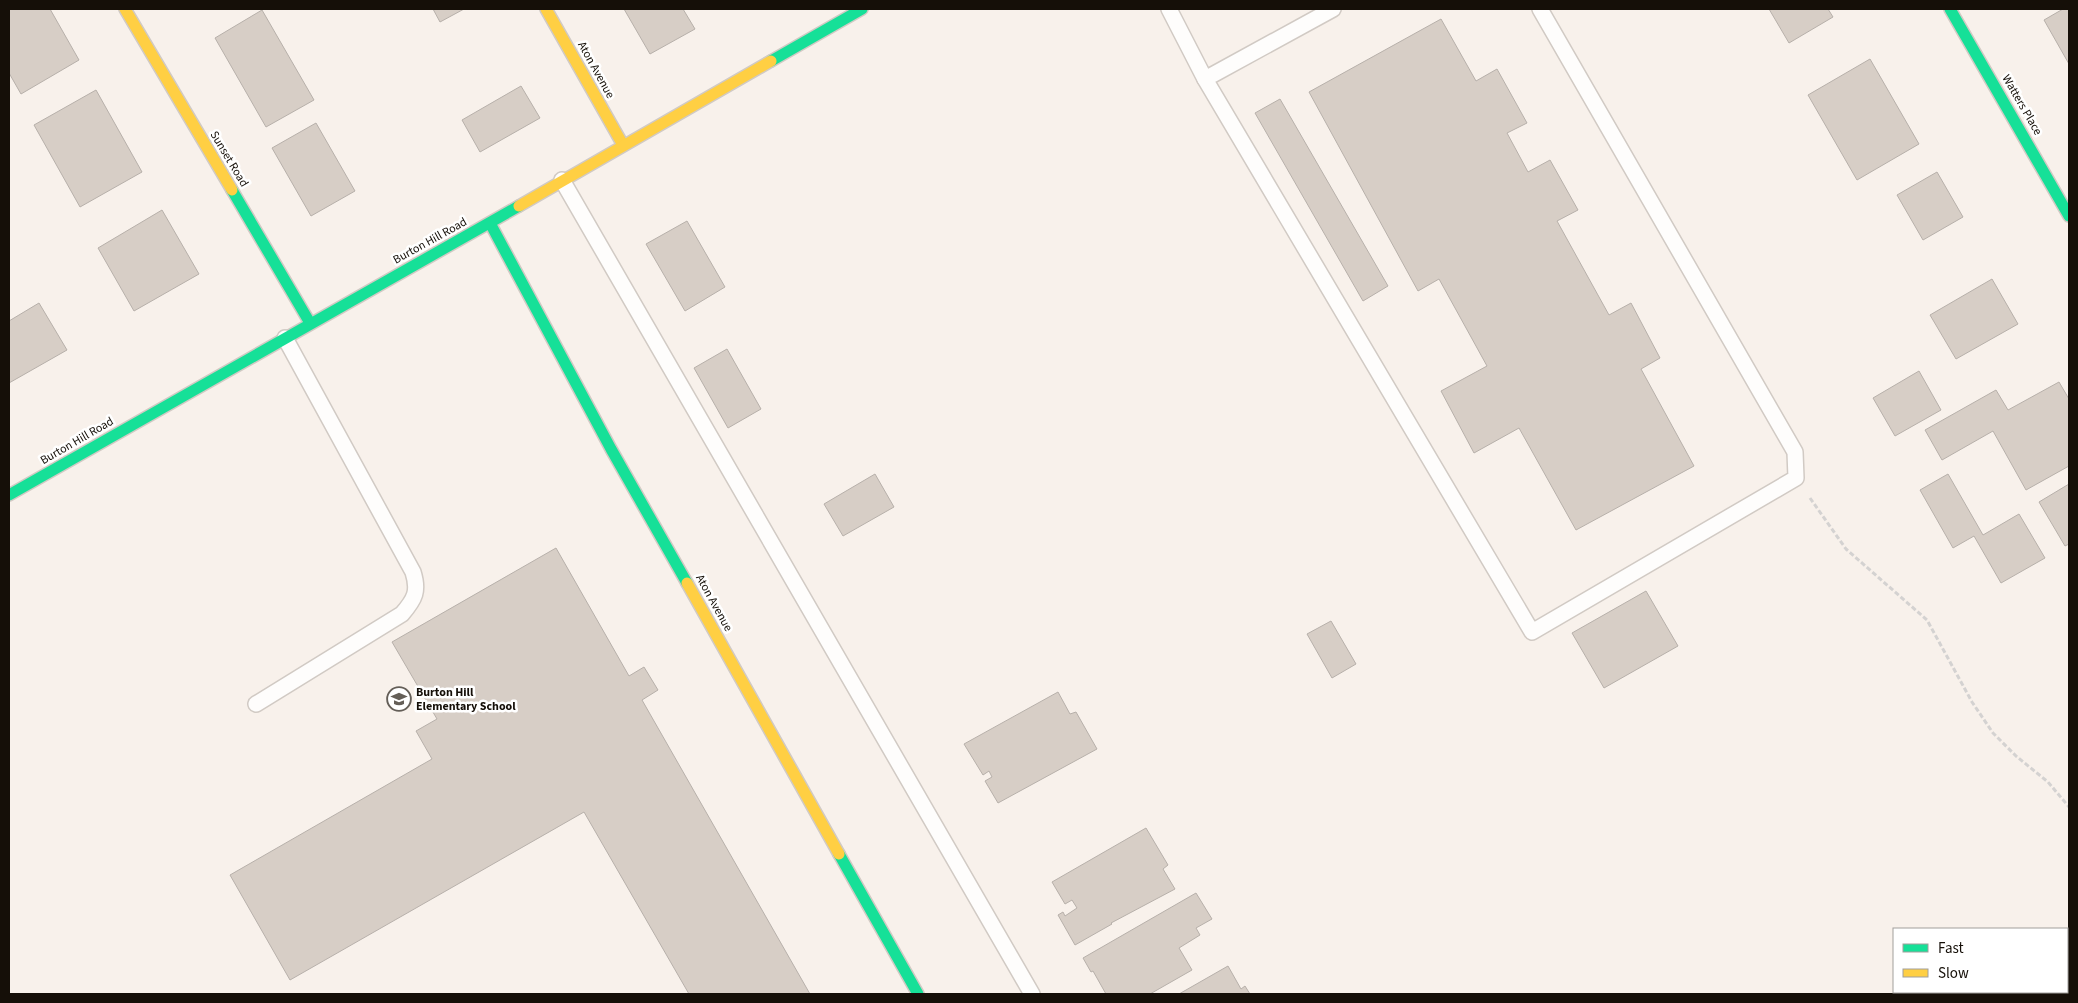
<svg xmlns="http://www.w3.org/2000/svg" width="2078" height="1003" viewBox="0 0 2078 1003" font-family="'Source Sans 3',sans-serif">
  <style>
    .building { fill: #d7cec6; stroke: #b7b0aa }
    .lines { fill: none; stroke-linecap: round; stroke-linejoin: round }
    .lane-casing { stroke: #d1cac4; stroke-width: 18 }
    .fast-casing { stroke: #d1cac4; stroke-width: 14 }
    .slow-casing { stroke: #d1cac4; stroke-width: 14 }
    .path { stroke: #d4d2d1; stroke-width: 3; stroke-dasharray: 5 2.5; stroke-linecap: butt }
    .lane { stroke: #fefdfc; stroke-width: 15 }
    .fast { stroke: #16e098; stroke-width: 11 }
    .slow { stroke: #ffcf43; stroke-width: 11 }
    .labels { text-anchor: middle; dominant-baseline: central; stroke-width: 5; stroke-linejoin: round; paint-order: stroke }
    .street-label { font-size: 12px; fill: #150f08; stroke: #fff }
    .poi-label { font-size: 12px; font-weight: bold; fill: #150f08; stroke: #fff; text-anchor: start }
  </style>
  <rect width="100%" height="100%" fill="#f8f1eb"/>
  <!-- building -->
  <g class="building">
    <path d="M9,9H50L79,60L21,94L9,73Z"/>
    <path d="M433,9H464L440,22Z"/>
    <path d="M624,9H683L695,29L650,54Z"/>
    <path d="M1769,9H1828L1833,17L1789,43Z"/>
    <path d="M2063,9H2069V64L2044,20Z"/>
    <path d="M262,10L314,100L266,127L215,38Z"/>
    <path d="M1441,19L1476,81L1497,69L1527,123L1507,133L1528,172L1550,160L1578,210L1557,221L1609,315L1631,303L1660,358L1641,369L1694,466L1576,530L1519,428L1474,453L1441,391L1487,366L1439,279L1418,291L1309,92Z"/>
    <path d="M1870,59L1919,144L1857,180L1808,95Z"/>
    <path d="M521,86L540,118L480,152L462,120Z"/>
    <path d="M96,90L142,172L80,207L34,125Z"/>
    <path d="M1280,99L1388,286L1363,301L1255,113Z"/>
    <path d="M316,123L355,191L311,216L272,148Z"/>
    <path d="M1937,172L1963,217L1923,240L1897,195Z"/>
    <path d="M162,210L199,274L134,311L98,248Z"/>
    <path d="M687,221L725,287L685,311L646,244Z"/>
    <path d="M1992,279L2018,324L1956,359L1930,315Z"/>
    <path d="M39,303L67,350L9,383V321Z"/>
    <path d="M727,349L761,409L728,428L694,368Z"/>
    <path d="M1919,371L1941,410L1895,436L1873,398Z"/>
    <path d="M2059,382L2069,399V466L2026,490L1993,431L1942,460L1925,430L1996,390L2008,410Z"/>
    <path d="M875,474L894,507L843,536L824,504Z"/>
    <path d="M1948,474L1983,535L2019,514L2045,558L2001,583L1974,536L1953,548L1920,490Z"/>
    <path d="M2069,484V544L2065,546L2039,502Z"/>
    <path d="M556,548L629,676L644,667L658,690L642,700L810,994H689L584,812L290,980L230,875L432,759L416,731L437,719L392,642Z"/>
    <path d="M1646,591L1678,646L1604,688L1572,633Z"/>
    <path d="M1331,621L1356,664L1332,678L1307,634Z"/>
    <path d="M1058,692L1070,714L1076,712L1097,749L998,803L985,781L992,777L989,771L983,775L964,744Z"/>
    <path d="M1146,828L1168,865L1163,869L1175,889L1111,923L1112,924L1075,945L1058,915L1063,912L1065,916L1077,908L1072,900L1065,904L1052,882Z"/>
    <path d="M1196,893L1212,919L1196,928L1200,935L1179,948L1192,970L1150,994H1106L1093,971L1091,972L1083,958Z"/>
    <path d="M1228,966L1241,989L1245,986L1250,994H1179Z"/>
  </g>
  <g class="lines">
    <!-- lane casing -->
    <g class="lane-casing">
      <g id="lane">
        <path d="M1169,9L1205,79"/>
        <path d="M1333,9L1205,79L1532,632L1796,478L1795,452L1540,9"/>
        <path d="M562,180L1032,994"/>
        <path d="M256,704L402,614C415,599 419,591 413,572L285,338"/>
      </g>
    </g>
    <!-- fast casing -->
    <g class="fast-casing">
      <g id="fast">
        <path d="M1950,9L2069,216"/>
        <path d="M771,61L862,9"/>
        <path d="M232,190L310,323"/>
        <path d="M490,223L611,449L687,583"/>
        <path d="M9,495L519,206"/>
        <path d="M839,854L918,994"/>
      </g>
    </g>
    <!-- slow casing -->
    <g class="slow-casing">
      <g id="slow">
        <path d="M125,9L232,190"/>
        <path d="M546,9L623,145"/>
        <path d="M519,206L771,61"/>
        <path d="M687,583L839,854"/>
      </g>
    </g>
    <!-- path -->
    <path class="path" d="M1810,498L1846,549L1927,620L1972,702L1993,733L2016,756L2048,782L2069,807"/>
    <!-- lane -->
    <use href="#lane" class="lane"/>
    <!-- fast -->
    <use href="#fast" class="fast"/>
    <!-- slow -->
    <use href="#slow" class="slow"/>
  </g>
  <!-- icons -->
  <defs>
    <g id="school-ring" transform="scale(1.25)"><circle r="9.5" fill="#fff" stroke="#645e57" stroke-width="1.5"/><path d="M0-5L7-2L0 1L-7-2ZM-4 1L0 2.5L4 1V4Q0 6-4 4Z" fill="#645e57"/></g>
  </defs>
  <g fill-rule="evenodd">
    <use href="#school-ring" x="399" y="699"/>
  </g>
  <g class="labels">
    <!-- street labels -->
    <g class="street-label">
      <text transform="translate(596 70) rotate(61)">Aton Avenue</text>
      <text transform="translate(2022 105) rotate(60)">Watters Place</text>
      <text transform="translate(229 159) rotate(59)">Sunset Road</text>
      <text transform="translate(430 241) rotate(-29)">Burton Hill Road</text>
      <text transform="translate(77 441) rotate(-30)">Burton Hill Road</text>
      <text transform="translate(714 603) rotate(61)">Aton Avenue</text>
    </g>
    <!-- poi labels -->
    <g class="poi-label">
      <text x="416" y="692">Burton Hill<tspan x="416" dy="14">Elementary School</tspan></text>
    </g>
  </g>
  <!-- border -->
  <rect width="2078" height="1003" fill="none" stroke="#150f08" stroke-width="20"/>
  <!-- legend -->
  <rect x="1893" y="928" width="175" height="65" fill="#ffffff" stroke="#a19f9c"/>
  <rect x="1903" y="944" width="25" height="8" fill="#16e098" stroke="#a19f9c"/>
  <text x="1938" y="953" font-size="15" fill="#150f08">Fast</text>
  <rect x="1903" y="969" width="25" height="8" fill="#ffcf43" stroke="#a19f9c"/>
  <text x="1938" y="978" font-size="15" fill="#150f08">Slow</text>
</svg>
